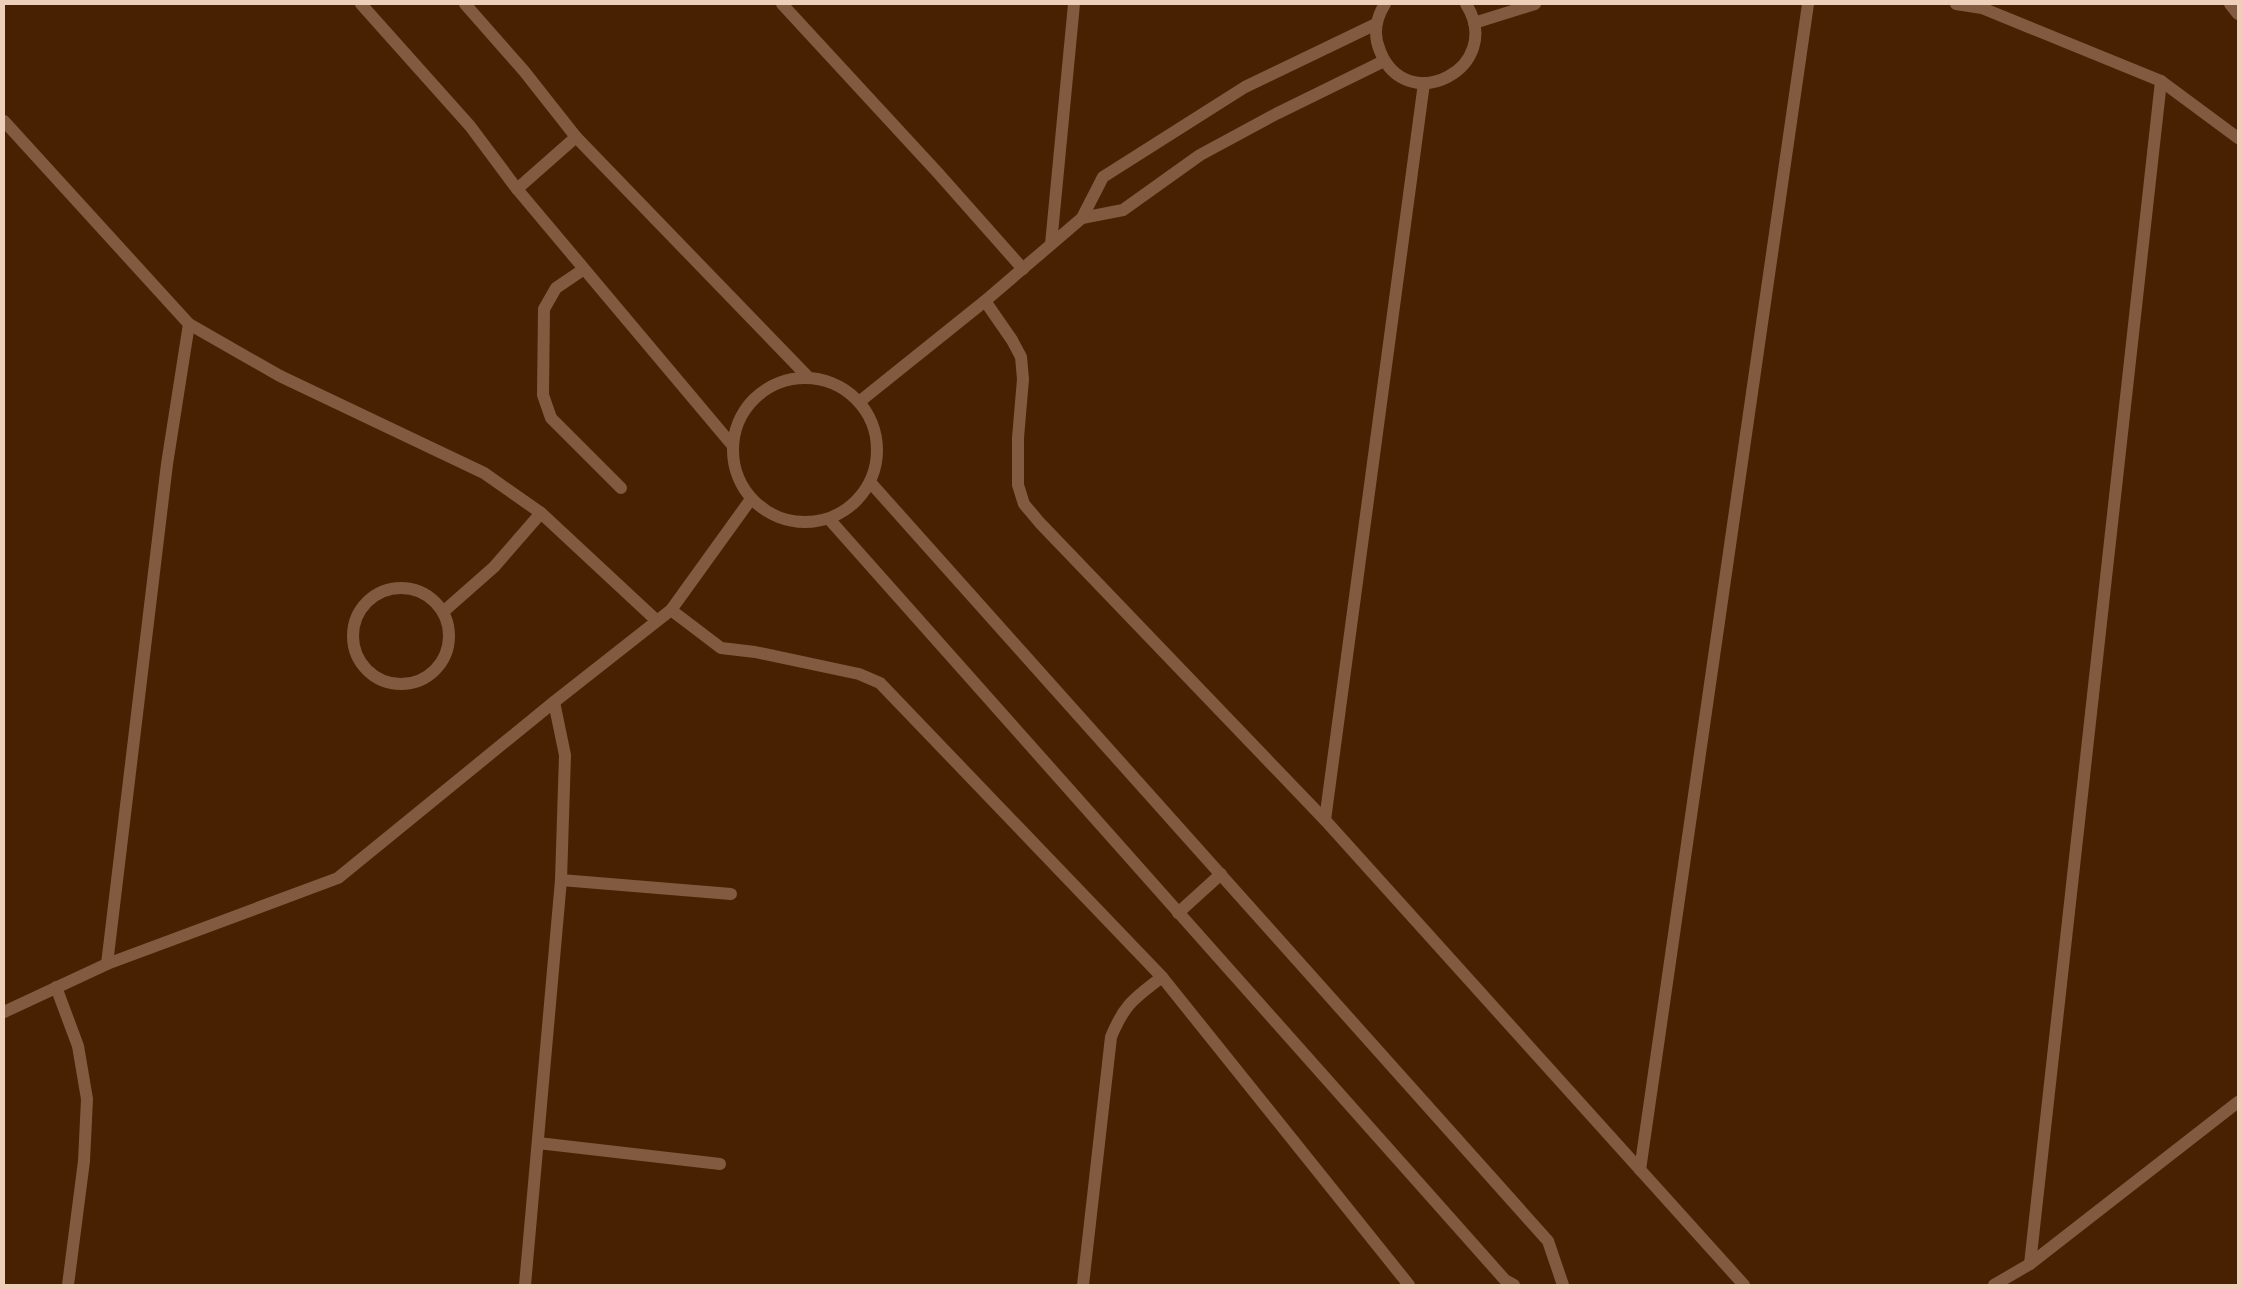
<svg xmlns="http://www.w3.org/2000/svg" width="2242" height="1289" viewBox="0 0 2242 1289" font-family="'DM Sans',sans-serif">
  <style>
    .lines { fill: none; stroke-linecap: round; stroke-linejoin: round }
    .lane { stroke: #825a3f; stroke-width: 12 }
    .street { stroke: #825a3f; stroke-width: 12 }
  </style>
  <rect width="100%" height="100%" fill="#472102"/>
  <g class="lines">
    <!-- lane -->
    <g class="lane">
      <path d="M584,269L556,288L544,309L543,395L551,418L621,488"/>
      <circle cx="401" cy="636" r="48"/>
      <path d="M443,612L494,567L541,513"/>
      <path d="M561,880L731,894"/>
      <path d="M538,1143L720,1164"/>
    </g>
    <!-- street -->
    <g class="street">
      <path d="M361,4L470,126L517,189L733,446"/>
      <path d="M465,4L524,71L576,137L809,378"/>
      <path d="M782,4L938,173L1023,269"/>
      <path d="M1385,4C1376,18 1373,35 1380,51C1407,119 1506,67 1466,4"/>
      <path d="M1956,4L1982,8L2161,81L2238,138"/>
      <path d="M2230,4L2238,14"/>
      <path d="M1474,23L1535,4"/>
      <path d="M4,121L189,324L280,376L484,473L541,513L656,620"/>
      <path d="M517,189L576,137"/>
      <path d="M1082,218L1123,210L1200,155L1276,114L1384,61"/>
      <path d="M1051,244L1074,4"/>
      <path d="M985,301L1012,340L1021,357L1023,379L1018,438V485L1024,504L1040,523L1325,820L1744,1285"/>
      <circle cx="805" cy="450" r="72"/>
      <path d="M859,402L985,301L1082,218L1103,177L1245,87L1376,24"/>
      <path d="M870,482L1548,1241L1563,1285"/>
      <path d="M829,519L1505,1280L1514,1285"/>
      <path d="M671,610L721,648L755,652L859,674L880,683L1162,977L1409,1285"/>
      <path d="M1325,820L1424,83"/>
      <path d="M1178,913L1221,874"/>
      <path d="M107,964L167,464L189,324"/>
      <path d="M56,987L78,1046L87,1099L84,1161L68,1285"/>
      <path d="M4,1012L107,964L338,878L554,702L671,610L751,499"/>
      <path d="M1640,1170L1808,4"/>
      <path d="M2030,1264L2161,81"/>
      <path d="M525,1285L561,880L565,755L554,702"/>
      <path d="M1083,1285L1111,1037C1125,1003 1135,998 1162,977"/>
      <path d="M1994,1285L2030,1264L2238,1102"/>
    </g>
  </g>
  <!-- border -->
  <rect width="2242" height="1289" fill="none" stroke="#edcfba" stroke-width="10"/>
</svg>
